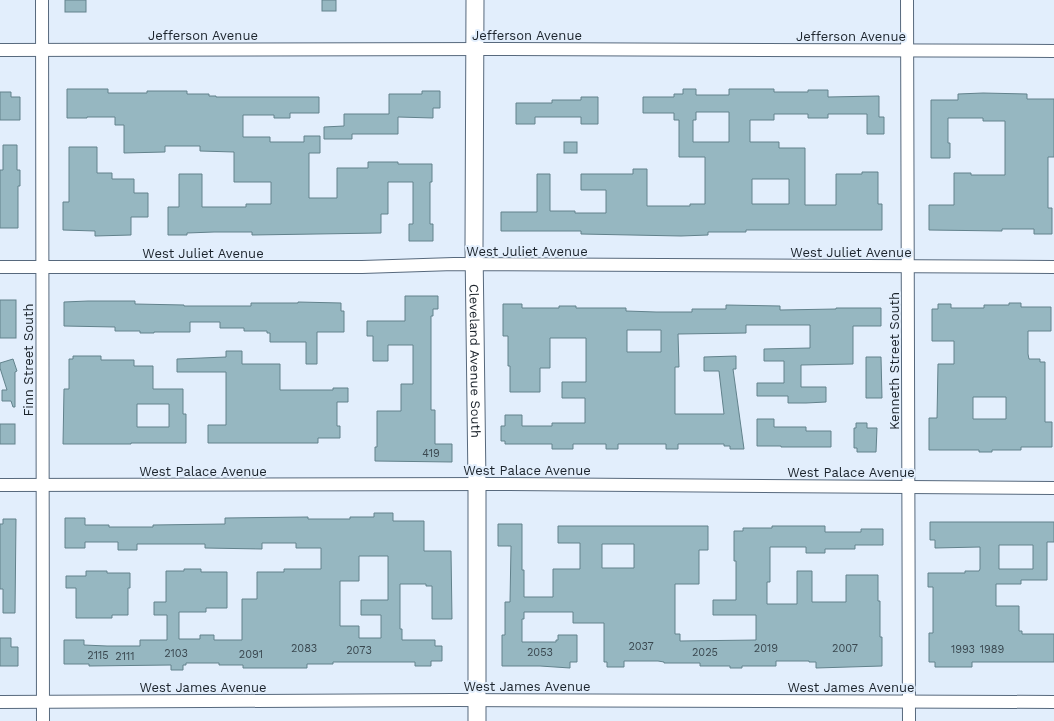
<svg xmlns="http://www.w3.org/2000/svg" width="1054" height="721" viewBox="0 0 1054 721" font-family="'Work Sans',sans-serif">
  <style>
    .building { fill: #96b7c1; stroke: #62828c; fill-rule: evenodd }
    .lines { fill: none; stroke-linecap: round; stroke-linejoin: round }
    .street-casing { stroke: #57697d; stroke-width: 14 }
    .secondary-casing { stroke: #57697d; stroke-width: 19 }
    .street { stroke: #fff; stroke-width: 12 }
    .secondary { stroke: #fff; stroke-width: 17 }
    .labels { text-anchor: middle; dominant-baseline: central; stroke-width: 4; stroke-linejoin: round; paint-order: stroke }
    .number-label { font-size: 11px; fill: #3a4850 }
    .street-label { font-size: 13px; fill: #1b232b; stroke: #e2eefc }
  </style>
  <rect width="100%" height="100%" fill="#e2eefc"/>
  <!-- building -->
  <g class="building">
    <rect x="65" y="0" width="21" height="12"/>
    <rect x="322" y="0" width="14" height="11"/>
    <path d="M67,89H108V93H147V91H187V94H209V96H216V97H319V113H290V118H274V115H243V137H270V142H304V136H320V153H309V198H337V168H368V162H398V164H432V182H430V224H433V241H409V224H413V182H388V214H381V233L252,235V232H214L187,233V235H168V207H179V174H202V207H246V204H271V182H234V152L200,151V146H165V152L124,153V125H115V117H87V118H67Z"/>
    <path d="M683,89H696V95H729V89H774V92H808V90H828V97L879,96V117H884V134H867V114H828V118H808V114H774V120H750V142H779V148H805V205H836V174H862V172H878V204H882V230H746V232H708V235L681,236L581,234V231H501V212H537V174H550V211H575V213H606V190H581V174H633V169H647V206H690V204H705V157H679V120H674V113H643V97H674V94H683ZM696,112H729V142H693V120H696ZM752,179H789V204H752Z"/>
    <path d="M422,91H440V108H433V118L398,117V134H352V139H324V127L344,126V114H389V94H422Z"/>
    <path d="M0,92H11V97H20V120H0Z"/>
    <path d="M983,93L1027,94V99H1054V157H1048V208H1052V234H1034V229H1002V231L929,230V205H954V173H971V175H1005V121H983V118H948V143H950V158H931V100H958V94Z"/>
    <path d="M581,97H598V124H581V117H535V124H516V103H552V100H581Z"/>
    <rect x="564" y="142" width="13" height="11"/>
    <path d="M3,145H17V170H20V186H18V228H0V170H3Z"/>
    <path d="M69,147H97V173H112V179H134V193H148V217H131V235L95,236V231L63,230V202H69Z"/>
    <path d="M405,296H438V309H433V316H431V410H435V444H452V462L375,461V447H377V411H401V384H413V345H388V361H373V336H367V321H405Z"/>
    <rect x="0" y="300" width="16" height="38"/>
    <path d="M88,301H135V304L184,305V306H251V303H298V302L341,303V311H344V332H317V364H306V342H270V333H267V331H244V328H220V322H190V332H154V333H140V331H115V327L64,326V302Z"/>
    <path d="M1009,303H1021V307H1051V331H1028V354L1029,359H1040V362H1045V422H1052V447H1021V450H992V452H979V450H929V418H937L938,364H954V341H932V309H938V304H951V308H984V305H1009ZM973,397H1006V419H973Z"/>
    <path d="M503,304H522V308H559V306H576V308H626V311L656,312H692V309H726V305L780,306V310L836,309V308H881V326H853V364L801,365V387H826V402L806,403H788V396H757V383H784V361H764V349L810,348V325H746V333L678,334L679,367H675V414H724L719,371H704V357L736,356V369H733L744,449H730V446H724V444H678V449H666V444H618V449H606V444H573V449H552V444H505V441H501V426H505V415H522V426H552V423H585V398H562V382H586V338H550V368H540V392H510V366H508V336H503ZM627,330H661V352H627Z"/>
    <path d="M226,351H242V364H280V390H333V388H348V402H337V426H340V438H318V443H208V425H226V372H177V359L226,357Z"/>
    <path d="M73,356H101V360H134V366H153V389H183V414H186V443H131V444H63L64,389H69V359H73ZM137,404H169V427H137Z"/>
    <path d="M866,357H881L882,398H866Z"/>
    <path d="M13,359L17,371L15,372V407H13L11,401H2V390H7L0,368V363Z"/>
    <path d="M757,419H774V427H806V431H831V447H781V446H757Z"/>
    <path d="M856,423H867V428H877L876,452H857V448H854V428H856Z"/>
    <rect x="0" y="424" width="15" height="20"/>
    <path d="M374,513H393V521H424V551H451L452,619H432V586H426V584H400V629H402V640H435V646H442V661H431V666H415V662H333V664H307V668H243V665H219V663H186V665H183V670H171V665L89,666V664H64V640H84V645L107,646H140V640H167V615H154V602H166V571H184V569H201V572H227V608H206V612H179V639H200V635H214V640H242V599H257V572H284V569H321V548H296V543H262V549L205,548V544H137V550H118V542H85V548H65V518H85V525H109V527H153V525L225,524V518L308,517V519H350V517H374ZM359,556H388V600H361V615H381V638H359V626H340V581H359Z"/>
    <path d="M3,519H16L15,613H3V589H0V524H3Z"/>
    <path d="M930,522H1054V542H1047V580H1021V584H996V606H1019V631H1022V634H1054V662H972V667H935V662H929V633H933V587H928V573H965V571H979L980,569V547L935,548V540H930ZM999,545H1033V569H999Z"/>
    <path d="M498,524H522V570H524V597H553V569H580V543H558V526H708V550H699V584H675V634H680V641L756,640V615H713V600H736V561H734V531H743V528H772V526H825V532H861V529H883V545H855V549H825V553H806V547H770V582H767V604H797V571H812V602H846V575H878V601H880V637H882V666L816,668V662H809V661H776V666H742V668H730V666H700V663H664V662L658,661H624V667H607V662H604V623H573V612H524V619H522V642H556V640H558V635H577V662H570V668L540,666H502V635H505V602H510L511,546H498ZM602,544H634V568H602Z"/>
    <path d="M86,571H107V573H130V588H128V615H112V618H76V588H66V576H86Z"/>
    <path d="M0,638H11V647H18V666H0Z"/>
  </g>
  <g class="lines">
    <!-- street casing -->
    <g class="street-casing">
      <g id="street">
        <path d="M42,0L43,721"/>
        <path d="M907,0L909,721"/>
        <path d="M0,50L494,49L1054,51"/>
        <path d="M0,267H362L454,264L1054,267"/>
        <path d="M0,485L495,484L1054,488"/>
        <path d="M0,702L455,700L1054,702"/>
      </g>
    </g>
    <!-- secondary casing -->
    <g class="secondary-casing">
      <g id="secondary">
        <path id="s1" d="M475,0L474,247L477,484V721"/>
      </g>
    </g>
    <!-- street -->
    <use href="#street" class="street"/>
    <!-- secondary -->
    <use href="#secondary" class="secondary"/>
  </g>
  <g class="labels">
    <!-- number labels -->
    <g class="number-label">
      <text x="431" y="453">419</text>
      <text x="641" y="646">2037</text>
      <text x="304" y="648">2083</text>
      <text x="766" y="648">2019</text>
      <text x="845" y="648">2007</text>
      <text x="963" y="649">1993</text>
      <text x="992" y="649">1989</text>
      <text x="359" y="650">2073</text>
      <text x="540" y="652">2053</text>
      <text x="705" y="652">2025</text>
      <text x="176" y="653">2103</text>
      <text x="251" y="654">2091</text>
      <text x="98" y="655">2115</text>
      <text x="125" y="656">2111</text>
    </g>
    <!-- street labels -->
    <g class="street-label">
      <text x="203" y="35">Jefferson Avenue</text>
      <text x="527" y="35">Jefferson Avenue</text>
      <text x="851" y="36">Jefferson Avenue</text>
      <text x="527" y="251">West Juliet Avenue</text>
      <text x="851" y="252">West Juliet Avenue</text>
      <text x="203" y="253">West Juliet Avenue</text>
      <text transform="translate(28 360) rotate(-90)">Finn Street South</text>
      <text stroke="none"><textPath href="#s1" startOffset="361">Cleveland Avenue South</textPath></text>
      <text transform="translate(894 361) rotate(-90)">Kenneth Street South</text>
      <text x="527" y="470">West Palace Avenue</text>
      <text x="203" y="471">West Palace Avenue</text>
      <text x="851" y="472">West Palace Avenue</text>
      <text x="527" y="686">West James Avenue</text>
      <text x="203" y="687">West James Avenue</text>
      <text x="851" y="687">West James Avenue</text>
    </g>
  </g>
</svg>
